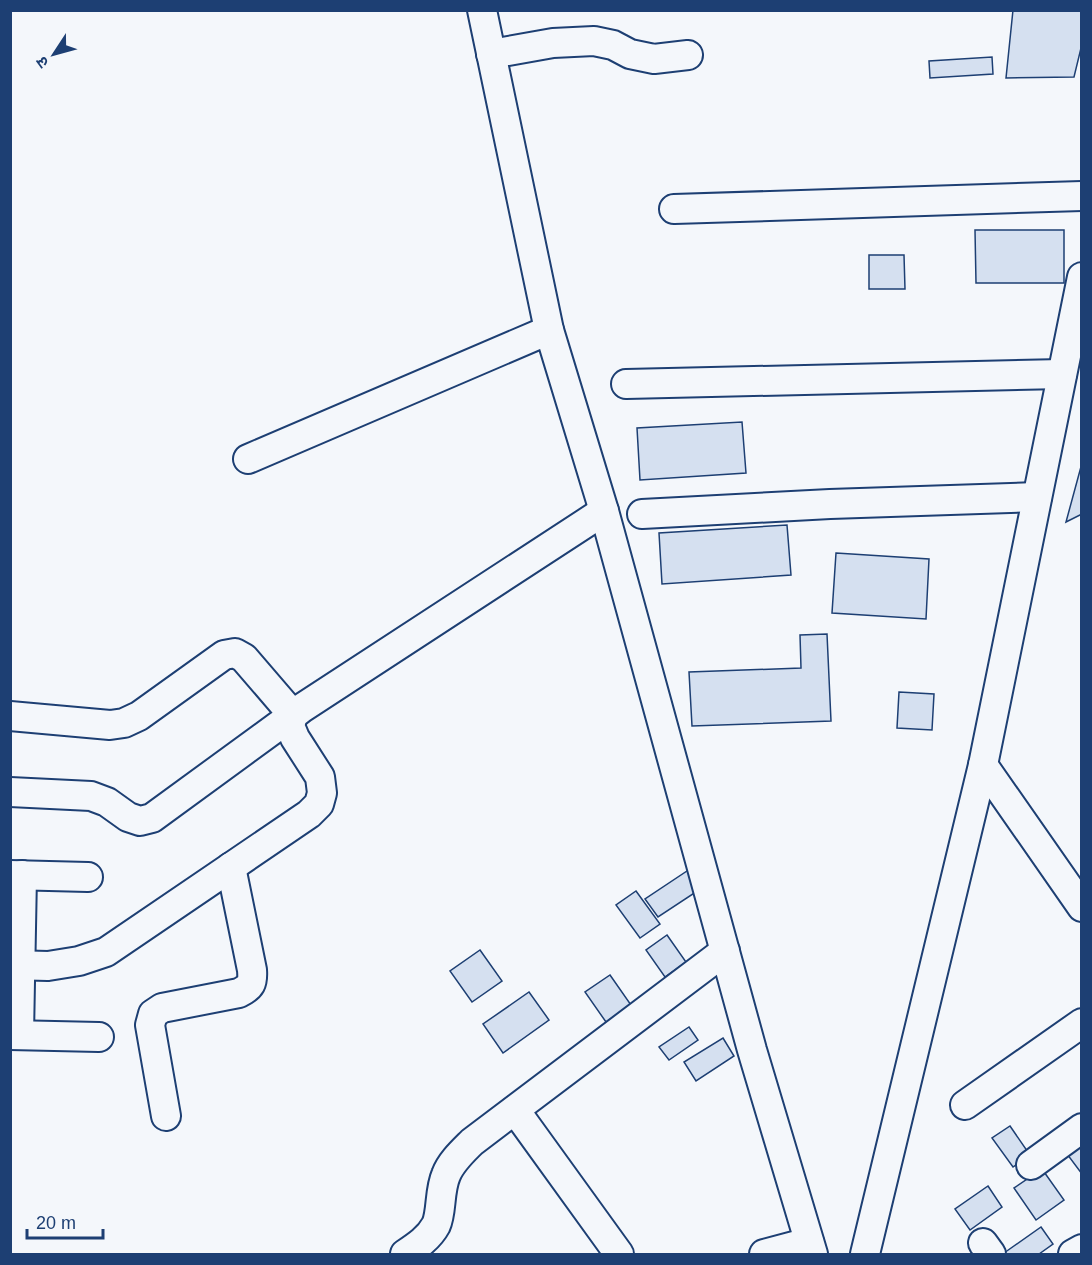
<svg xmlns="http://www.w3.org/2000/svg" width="1092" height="1265" viewBox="0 0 1092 1265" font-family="Helvetica,'Noto Sans Devanagari',sans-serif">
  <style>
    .building { fill: #d5e0f0; stroke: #1d3f73; stroke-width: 1.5 }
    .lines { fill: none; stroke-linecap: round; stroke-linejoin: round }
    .minor-casing { stroke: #1d3f73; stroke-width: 32 }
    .minor { stroke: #f4f7fb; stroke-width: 28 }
  </style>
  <rect width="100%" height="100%" fill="#f4f7fb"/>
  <!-- building -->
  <g class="building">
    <path d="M1013,10H1082V44L1074,77L1006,78Z"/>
    <path d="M992,57L993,74L930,78L929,61Z"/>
    <path d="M975,230H1064V283H976Z"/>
    <path d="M869,255H904L905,289H869Z"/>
    <path d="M742,422L746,473L640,480L637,428Z"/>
    <path d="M1082,463V514L1066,522Z"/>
    <path d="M787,525L791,575L662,584L659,533Z"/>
    <path d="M836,553L929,559L926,619L832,613Z"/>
    <path d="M827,634L831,721L692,726L689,672L801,668L800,635Z"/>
    <path d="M899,692L934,694L932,730L897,728Z"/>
    <path d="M690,869L702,888L658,917L645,899Z"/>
    <path d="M636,891L660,924L640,938L616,905Z"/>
    <path d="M667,935L686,962L665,977L646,950Z"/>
    <path d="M480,950L502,981L472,1002L450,971Z"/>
    <path d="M610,975L631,1005L606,1022L585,992Z"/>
    <path d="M529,992L549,1020L503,1053L483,1024Z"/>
    <path d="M689,1027L698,1040L669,1060L659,1047Z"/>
    <path d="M723,1038L734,1056L696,1081L684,1062Z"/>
    <path d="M1010,1126L1030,1155L1013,1167L992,1138Z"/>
    <path d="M1082,1144V1174L1067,1154Z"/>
    <path d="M1042,1169L1064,1200L1036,1220L1014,1188Z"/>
    <path d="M988,1186L1002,1207L970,1230L955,1209Z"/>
    <path d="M1041,1227L1053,1244L1039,1254H1005L1004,1253Z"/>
  </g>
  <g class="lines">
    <!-- minor casing -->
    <g class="minor-casing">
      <g id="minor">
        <path d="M482,10L549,330L604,511L752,1050L813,1254"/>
        <path d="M491,54L553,43L594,41L613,45L630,54L654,59L688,55"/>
        <path d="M674,209L1082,196"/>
        <path d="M626,384L1062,374"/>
        <path d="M248,459L549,330"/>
        <path d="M642,514L830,504L1037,497"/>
        <path d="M10,716L110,725L124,723L139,716L224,655L235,653L244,658L293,715L152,818L140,821L128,817L107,802L91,796L10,792"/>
        <path d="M983,765L1082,907"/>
        <path d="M10,875L88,877"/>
        <path d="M10,965L48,966L79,961L106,952L309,814L319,804L322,793L320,777L295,738L290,726L293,715L302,708L604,511"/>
        <path d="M10,1035L99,1037"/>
        <path d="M19,1035L22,875"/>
        <path d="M965,1105L1082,1023"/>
        <path d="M515,1110L619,1254"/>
        <path d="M166,1116L150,1025L153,1014L162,1008L239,993C251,987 253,983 252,970L231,867"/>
        <path d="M1031,1165L1082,1128"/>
        <path d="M983,1243L991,1254"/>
        <path d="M405,1254C417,1246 429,1238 436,1225C442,1212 439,1191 446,1175C451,1162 462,1152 472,1142L725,951"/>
        <path d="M764,1254L809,1242"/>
        <path d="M865,1254L983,765L1082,277"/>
        <path d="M1073,1254L1082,1249"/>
      </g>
    </g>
    <!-- minor -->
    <use href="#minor" class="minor"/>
  </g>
  <!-- border -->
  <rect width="1092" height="1265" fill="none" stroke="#1d3f73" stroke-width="24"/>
  <!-- north arrow -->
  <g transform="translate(54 54) rotate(234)" stroke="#f4f7fb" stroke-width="4.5" paint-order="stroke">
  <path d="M0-4.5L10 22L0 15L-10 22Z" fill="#1d3f73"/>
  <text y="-9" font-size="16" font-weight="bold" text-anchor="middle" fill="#1d3f73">उ</text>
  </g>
  <!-- scale -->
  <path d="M27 1229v9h76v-9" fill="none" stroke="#1d3f73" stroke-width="3"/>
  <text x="36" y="1229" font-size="18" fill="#1d3f73" stroke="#f4f7fb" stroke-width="4.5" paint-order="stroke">20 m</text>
</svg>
